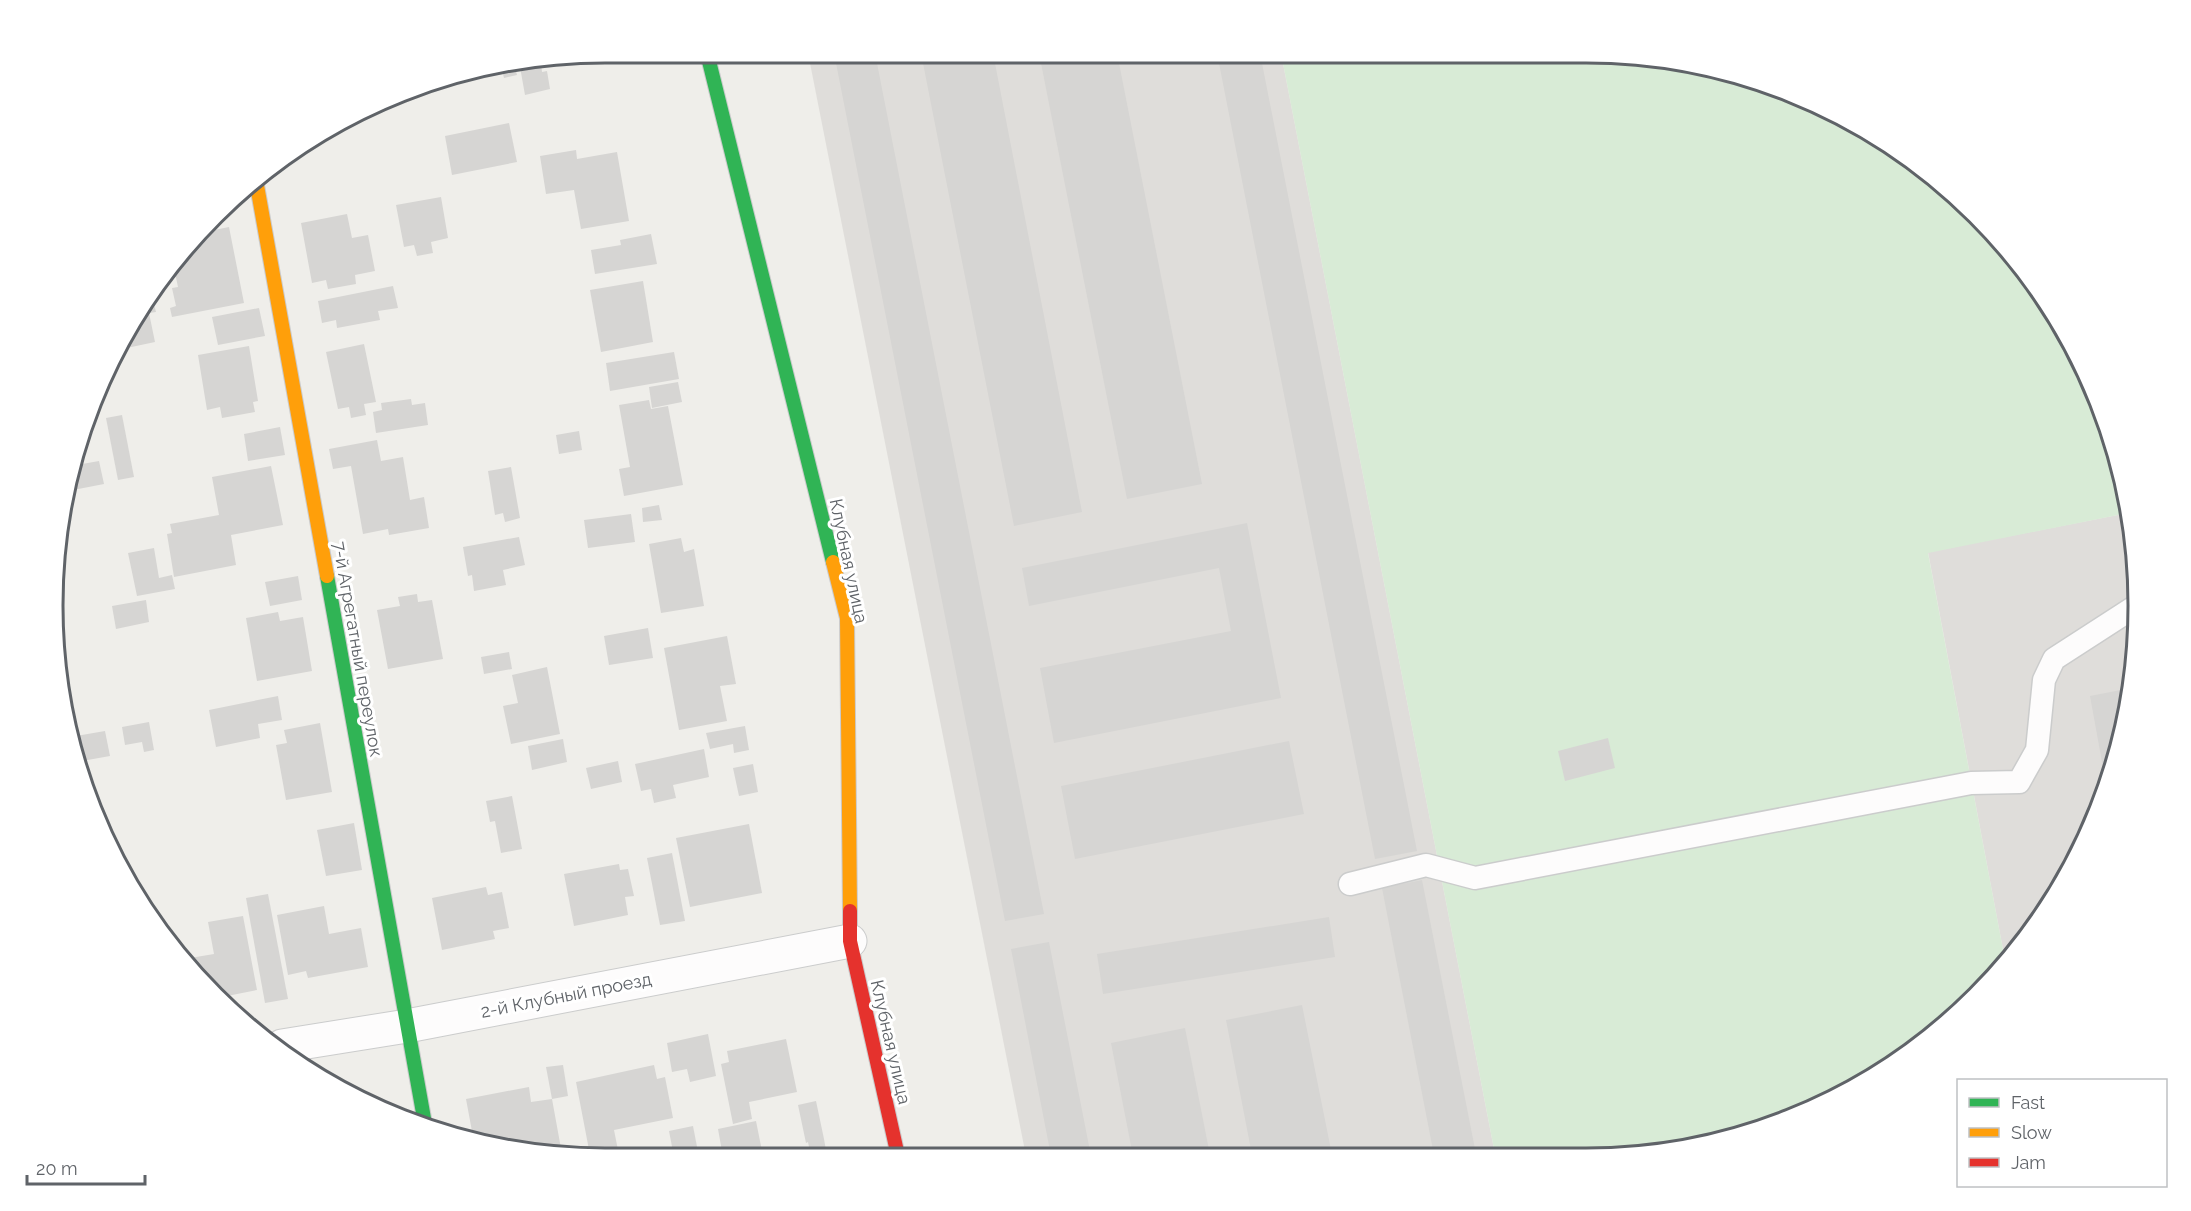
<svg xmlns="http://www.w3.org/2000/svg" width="2191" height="1211" viewBox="0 0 2191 1211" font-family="Raleway,sans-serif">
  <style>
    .industrial { fill: #dfddda }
    .green { fill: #d8ebd6 }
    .building { fill: #d6d5d3 }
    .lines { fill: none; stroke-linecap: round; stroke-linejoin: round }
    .lane-casing { stroke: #cbcccc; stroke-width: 25 }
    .street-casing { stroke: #cbcccc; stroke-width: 35 }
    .fast-casing { stroke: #cacacb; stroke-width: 16 }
    .slow-casing { stroke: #cacacb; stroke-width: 16 }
    .jam-casing { stroke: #cacacb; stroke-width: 16 }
    .lane { stroke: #fdfcfc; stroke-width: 22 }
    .street { stroke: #fdfcfc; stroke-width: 33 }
    .fast { stroke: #30b455; stroke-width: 14 }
    .slow { stroke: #ff9f0a; stroke-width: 14 }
    .jam { stroke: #e5322d; stroke-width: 14 }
    .labels { text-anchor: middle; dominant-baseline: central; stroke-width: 6; stroke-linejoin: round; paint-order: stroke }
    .street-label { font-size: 18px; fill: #5f6368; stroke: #fff }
    .rim { fill: none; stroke: #5f6368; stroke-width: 3 }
  </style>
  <rect width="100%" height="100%" fill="#efeeea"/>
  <!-- industrial -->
  <g class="industrial">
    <path d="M808,53H1281L1495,1154L1026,1156Z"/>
    <path d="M2128,513L2137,569L2134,677L2109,783L2065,882L2005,960L1928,552Z"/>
  </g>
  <!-- green -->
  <path class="green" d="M1281,53L1621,54L1729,71L1862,126L1950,190L2024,269L2081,361L2120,462L2128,513L1928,553L2005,960L1977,996L1892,1065L1764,1129L1657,1154H1495Z"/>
  <!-- building -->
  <g class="building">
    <path d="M834,53H875L1044,914L1005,921Z"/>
    <path d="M921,53H993L1082,512L1014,526Z"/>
    <path d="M1039,53H1117L1202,484L1127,499Z"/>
    <path d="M1217,53H1260L1417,851L1375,859Z"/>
    <path d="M541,63L542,72L547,71L550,89L525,95L520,67Z"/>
    <path d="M515,67L517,75L504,78L502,70Z"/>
    <path d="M509,123L517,162L452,175L445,136Z"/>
    <path d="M576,150L577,159L617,152L629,221L581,229L574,190L546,194L540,156Z"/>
    <path d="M441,197L448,238L431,242L433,253L417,256L414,245L404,247L396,205Z"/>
    <path d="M347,214L352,238L368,235L375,271L355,275L356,284L328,289L326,280L312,283L301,223Z"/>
    <path d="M229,227L244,303L172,317L170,308L176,306L172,288L178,287L174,268L209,231Z"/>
    <path d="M651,234L657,264L595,274L591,250L621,245L620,240Z"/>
    <path d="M643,281L653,342L601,352L590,290Z"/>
    <path d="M393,286L398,308L378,311L380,320L337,328L336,320L322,323L318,301Z"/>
    <path d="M152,297L156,312L149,313L155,342L122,349L146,299Z"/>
    <path d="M259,308L265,336L218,345L212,317Z"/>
    <path d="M364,344L376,402L364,404L366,415L351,418L349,407L338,409L326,352Z"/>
    <path d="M249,346L258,401L253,402L255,412L222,418L220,407L207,410L198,355Z"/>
    <path d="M674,352L679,379L610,391L606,363Z"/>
    <path d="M678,382L682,402L652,408L649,387Z"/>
    <path d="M411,399L412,405L425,403L428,425L376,433L373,412L382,410L381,403Z"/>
    <path d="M649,400L651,409L668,406L683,485L624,496L619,469L630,467L619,405Z"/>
    <path d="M122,415L134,477L118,480L106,418Z"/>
    <path d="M280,427L285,455L248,461L244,434Z"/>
    <path d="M579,431L582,450L559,454L556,435Z"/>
    <path d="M377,440L381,461L403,457L410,500L424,497L429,528L389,535L388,529L363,534L351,466L333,469L329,449Z"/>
    <path d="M99,461L104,484L68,491L71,466Z"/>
    <path d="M271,466L283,525L231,535L236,565L174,577L167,534L172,533L170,524L219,515L212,477Z"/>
    <path d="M511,467L520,518L505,522L503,513L495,515L488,471Z"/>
    <path d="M659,505L662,520L643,522L642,508Z"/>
    <path d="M631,514L635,542L588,548L584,520Z"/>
    <path d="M1247,523L1281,698L1054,743L1040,668L1231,631L1219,568L1029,606L1022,568Z"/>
    <path d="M519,537L525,565L503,570L506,585L474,591L472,575L468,576L463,547Z"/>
    <path d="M681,538L684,552L694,549L704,606L661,613L649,544Z"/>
    <path d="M154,548L159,578L172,575L175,589L137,596L128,553Z"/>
    <path d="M298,576L302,600L270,606L265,582Z"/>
    <path d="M417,594L418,602L432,600L443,659L388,669L377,610L400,606L398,597Z"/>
    <path d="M146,600L149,622L116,629L112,606Z"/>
    <path d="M278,612L280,621L303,617L312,671L257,681L246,618Z"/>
    <path d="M648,628L653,658L609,665L604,636Z"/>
    <path d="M727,636L736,684L720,686L727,721L679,730L664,648Z"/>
    <path d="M509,652L512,669L484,674L481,657Z"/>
    <path d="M547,667L560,734L511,744L503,706L518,703L512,675Z"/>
    <path d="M2131,688L2112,771L2104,773L2090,696Z"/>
    <path d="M278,696L282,720L258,724L260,738L216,747L209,710Z"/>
    <path d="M149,722L154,750L144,752L142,742L125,745L122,727Z"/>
    <path d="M320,723L332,792L286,800L276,745L287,743L284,730Z"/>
    <path d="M745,726L749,750L734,753L733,744L710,749L706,733Z"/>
    <path d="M105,731L110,756L82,761L76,736Z"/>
    <path d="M1608,738L1615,768L1565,781L1558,751Z"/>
    <path d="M563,739L567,762L532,770L528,746Z"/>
    <path d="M1289,741L1304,814L1075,859L1061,786Z"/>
    <path d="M704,749L709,777L673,785L676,798L654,803L651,789L641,791L635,764Z"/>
    <path d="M618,761L622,782L591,789L586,768Z"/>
    <path d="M753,764L758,792L739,796L733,768Z"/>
    <path d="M512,796L522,849L501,853L495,821L490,822L486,801Z"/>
    <path d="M354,823L362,870L326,876L317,830Z"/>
    <path d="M749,824L762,893L690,907L676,838Z"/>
    <path d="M672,853L685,921L660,925L647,858Z"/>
    <path d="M619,864L620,870L628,869L634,896L625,897L628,915L574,926L564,874Z"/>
    <path d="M1422,880L1476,1154L1434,1155L1382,888Z"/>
    <path d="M486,887L488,895L502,892L509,928L493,931L495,939L442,950L432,898Z"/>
    <path d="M268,894L288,999L265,1003L246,898Z"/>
    <path d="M324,906L329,934L361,928L368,967L308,978L306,971L288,975L277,915Z"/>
    <path d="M243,916L257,990L222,997L201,979L200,976L198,977L190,970L184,959L214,954L208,922Z"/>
    <path d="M1329,917L1335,957L1103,994L1097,954Z"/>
    <path d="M1049,942L1091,1156H1051L1011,949Z"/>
    <path d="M1302,1005L1332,1155H1252L1226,1020Z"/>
    <path d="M1185,1028L1210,1155L1133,1156L1111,1043Z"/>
    <path d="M708,1034L716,1076L690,1082L687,1069L672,1072L667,1043Z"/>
    <path d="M786,1039L797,1092L749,1102L752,1119L733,1124L721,1064L729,1062L727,1051Z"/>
    <path d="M563,1065L568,1096L552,1099L546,1067Z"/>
    <path d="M654,1065L657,1079L665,1077L673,1118L614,1130L618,1150L590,1155L576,1082Z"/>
    <path d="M529,1087L531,1102L552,1099L562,1154L557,1155L529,1151L528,1142L504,1147L474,1142L466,1099Z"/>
    <path d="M816,1101L824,1139L827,1156L811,1157L808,1142L806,1143L798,1105Z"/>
    <path d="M756,1121L762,1151L750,1153L751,1157H723L718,1129Z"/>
    <path d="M693,1126L699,1157H674L669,1131Z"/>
  </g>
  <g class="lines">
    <!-- lane casing -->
    <g class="lane-casing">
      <path id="lane" d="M1350,884L1426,865L1475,878L1971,783L2019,782L2037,750L2044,680L2054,659L2136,606"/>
    </g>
    <!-- street casing -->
    <g class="street-casing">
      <path id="street" d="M282,1046L407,1026L850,941"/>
    </g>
    <!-- fast casing -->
    <g class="fast-casing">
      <g id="fast">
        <path d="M707,53L833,562"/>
        <path d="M327,576L425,1124"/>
      </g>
    </g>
    <!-- slow casing -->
    <g class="slow-casing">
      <g id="slow">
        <path d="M256,180L327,576"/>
        <path d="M833,562L847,618L850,911"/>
      </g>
    </g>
    <!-- jam casing -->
    <g class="jam-casing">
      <path id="jam" d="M850,911V941L898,1156"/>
    </g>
    <!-- lane -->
    <use href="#lane" class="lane"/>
    <!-- street -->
    <use href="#street" class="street"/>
    <!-- fast -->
    <use href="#fast" class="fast"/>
    <!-- slow -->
    <use href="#slow" class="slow"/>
    <!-- jam -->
    <use href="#jam" class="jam"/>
  </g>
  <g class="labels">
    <!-- street labels -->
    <g class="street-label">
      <text transform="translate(849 561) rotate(78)">Клубная улица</text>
      <text transform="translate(358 649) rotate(80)">7-й Агрегатный переулок</text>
      <text transform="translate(566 995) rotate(-11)">2-й Клубный проезд</text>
      <text transform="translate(891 1042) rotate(77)">Клубная улица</text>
    </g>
  </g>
  <!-- crop -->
  <path d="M0 0H2191V1211H0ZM605 63H1586A542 542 0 0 1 2128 605V606A542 542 0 0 1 1586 1148H605A542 542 0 0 1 63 606V605A542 542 0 0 1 605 63Z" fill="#fff" fill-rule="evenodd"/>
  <path class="rim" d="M605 63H1586A542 542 0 0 1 2128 605V606A542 542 0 0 1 1586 1148H605A542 542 0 0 1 63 606V605A542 542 0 0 1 605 63Z"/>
  <!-- legend -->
  <rect x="1957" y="1079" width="210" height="108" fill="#ffffff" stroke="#bfc1c3" stroke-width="1.5"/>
  <rect x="1969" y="1098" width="30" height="9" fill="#30b455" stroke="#bfc1c3" stroke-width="1.5"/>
  <text x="2011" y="1109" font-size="18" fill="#5f6368">Fast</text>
  <rect x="1969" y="1128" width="30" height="9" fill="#ff9f0a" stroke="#bfc1c3" stroke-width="1.5"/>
  <text x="2011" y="1139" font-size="18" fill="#5f6368">Slow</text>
  <rect x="1969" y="1158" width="30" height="9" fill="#e5322d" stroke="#bfc1c3" stroke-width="1.5"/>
  <text x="2011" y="1169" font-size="18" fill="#5f6368">Jam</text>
  <!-- scale -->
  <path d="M27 1175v9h118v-9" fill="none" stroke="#5f6368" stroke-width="3"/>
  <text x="36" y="1175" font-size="18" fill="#5f6368" stroke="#ffffff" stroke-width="4.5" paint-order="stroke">20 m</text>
</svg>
